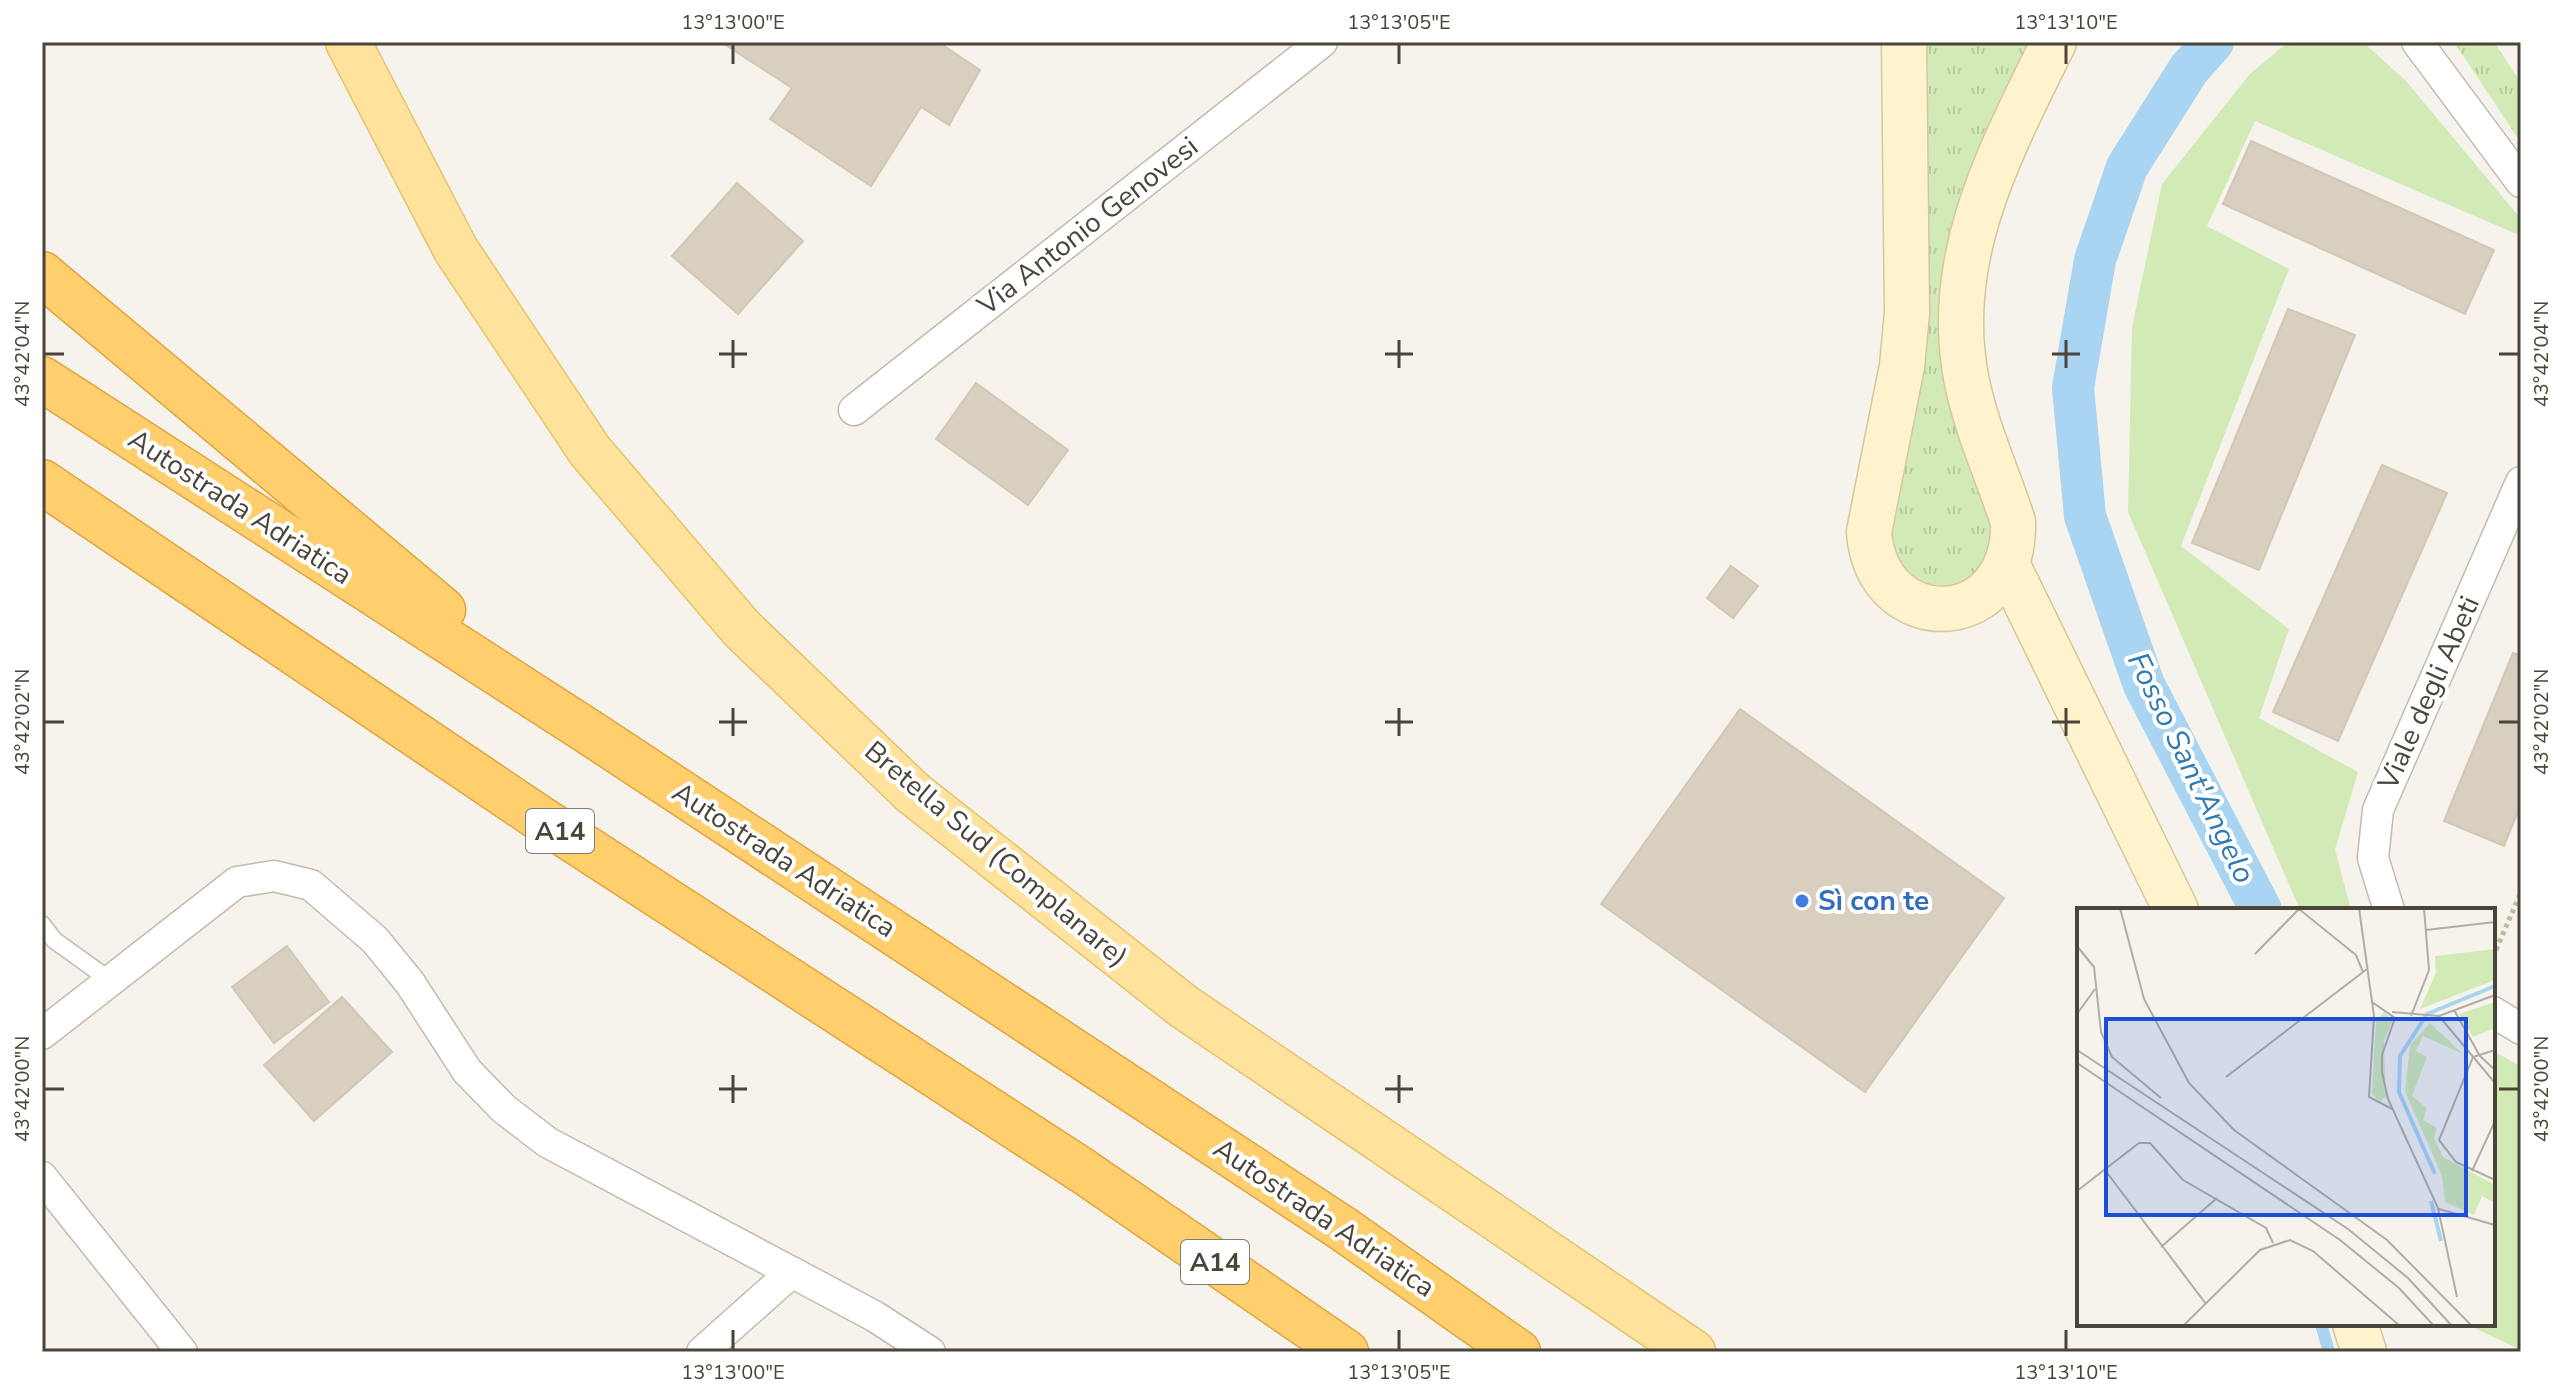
<svg xmlns="http://www.w3.org/2000/svg" width="2563" height="1394" viewBox="0 0 2563 1394" font-family="'Nunito Sans',sans-serif">
  <style>
    .grass { fill: url(#grass-tufts) }
    .green { fill: #d2eab5 }
    .lines { fill: none; stroke-linecap: round; stroke-linejoin: round }
    .stream { stroke: #a9d4f2; stroke-width: 12 }
    .canal { stroke: #a9d4f2; stroke-width: 42 }
    .building { fill: #d8cfc1; stroke: #d3c7b4; stroke-width: 2 }
    .lane-casing { stroke: #c2bbae; stroke-width: 19 }
    .street-casing { stroke: #c2bbae; stroke-width: 33 }
    .secondary-casing { stroke: #d6c79b; stroke-width: 47 }
    .primary-casing { stroke: #e6c16a; stroke-width: 47 }
    .highway-casing { stroke: #e0a43c; stroke-width: 47 }
    .path { stroke: #c4b79f; stroke-width: 5; stroke-dasharray: 4 4; stroke-linecap: butt }
    .lane { stroke: #fff; stroke-width: 16 }
    .street { stroke: #fff; stroke-width: 30 }
    .secondary { stroke: #fff3cd; stroke-width: 44 }
    .primary { stroke: #ffe39c; stroke-width: 44 }
    .highway { stroke: #ffcf6e; stroke-width: 44 }
    .ticks { fill: none; stroke: #4b4439; stroke-width: 3 }
    .shop-dot { fill: #3f7fe0; stroke: #fff; stroke-width: 3 }
    .labels { text-anchor: middle; dominant-baseline: central; stroke-width: 8; stroke-linejoin: round; paint-order: stroke }
    .shield { fill: #fff; stroke: #817c74; stroke-width: 2 }
    .shield-label { font-size: 26px; font-weight: bold; fill: #4b4439 }
    .street-label { font-size: 28px; fill: #4b4439; stroke: #fff }
    .shop-label { font-size: 28px; font-weight: bold; fill: #366cbe; stroke: #fff; text-anchor: start }
    .water-label { font-size: 30px; font-style: italic; fill: #2e7ab2; stroke: #fff }
    .inset-river { fill: none; stroke: #a9d4f2; stroke-width: 4 }
    .inset-road { fill: none; stroke: #b2ada4; stroke-width: 2 }
    .view { fill: #1d4ed8; fill-opacity: 0.15; stroke: #1d4ed8; stroke-width: 4 }
    .inset-edge { fill: none; stroke: #4b4439; stroke-width: 4 }
    .neatline { fill: none; stroke: #4b4439; stroke-width: 3 }
    .ticks-label { font-size: 20px; text-anchor: middle; fill: #4b4439 }
  </style>
  <defs>
    <pattern id="grass-tufts" width="24" height="20" patternUnits="userSpaceOnUse" patternTransform="scale(2)"><rect width="24" height="20" fill="#d2eab5"/><path d="M3 7l-1-3M5 7V3M7 7l1-3M15 17l-1-3M17 17v-4M19 17l1-3" fill="none" stroke="#b6ca9c"/></pattern>
  </defs>
  <rect width="100%" height="100%" fill="#f6f3ec"/>
  <!-- grass -->
  <g class="grass">
    <path d="M1920,42H2035L1979,153L1973,430L1997,549L1985,582L1952,594L1917,586L1896,567L1890,532Z"/>
    <path d="M2454,42H2494L2521,83V143Z"/>
  </g>
  <!-- green -->
  <g class="green">
    <path d="M2288,42H2363L2406,81L2521,219V236L2255,121L2207,226L2289,269L2181,546L2289,629L2259,718L2358,772L2335,849L2351,910H2300L2128,512L2132,327L2162,184L2250,74Z"/>
    <path d="M2493,1051L2521,1066V1350L2466,1324H2493Z"/>
  </g>
  <g class="lines">
    <!-- stream -->
    <path class="stream" d="M2321,1324L2329,1352"/>
    <!-- canal -->
    <path class="canal" d="M2213,42L2189,69L2127,167L2095,260L2073,388L2085,516L2144,685L2261,910"/>
  </g>
  <!-- building -->
  <g class="building">
    <path d="M721,42H938L980,70L949,125L921,107L871,186L770,119L792,88Z"/>
    <path d="M2251,141L2494,250L2465,314L2223,204Z"/>
    <path d="M737,183L803,241L738,314L672,256Z"/>
    <path d="M2288,309L2355,335L2259,570L2192,543Z"/>
    <path d="M976,383L1068,450L1028,505L936,439Z"/>
    <path d="M2382,465L2447,493L2338,741L2273,712Z"/>
    <path d="M1731,566L1758,586L1733,618L1707,598Z"/>
    <path d="M2513,653L2521,656V804L2504,846L2444,821Z"/>
    <path d="M1740,709L2004,898L1865,1092L1601,904Z"/>
    <path d="M287,946L329,1002L274,1043L232,987Z"/>
    <path d="M342,997L392,1052L314,1121L264,1065Z"/>
  </g>
  <g class="lines">
    <!-- lane casing -->
    <g class="lane-casing">
      <path id="lane" d="M42,924L54,940L111,981"/>
    </g>
    <!-- street casing -->
    <g class="street-casing">
      <g id="street">
        <path d="M2417,42L2521,182"/>
        <path d="M854,410L1322,42"/>
        <path d="M2389,910L2373,858L2378,810L2521,482"/>
        <path d="M2493,1012L2521,1029"/>
        <path d="M42,1034L237,882L274,876L311,885L375,940L410,983L467,1071L504,1109L547,1142L874,1316L930,1352"/>
        <path d="M42,1177L182,1352"/>
        <path d="M702,1352L792,1272"/>
      </g>
    </g>
    <!-- secondary casing -->
    <g class="secondary-casing">
      <g id="secondary">
        <path d="M1904,42L1907,313L1902,366L1869,532C1877,638 2016,634 2013,522C1998,475 1975,426 1966,377C1943,255 2002,148 2054,42"/>
        <path d="M2008,566L2176,910"/>
        <path d="M2355,1324L2364,1352"/>
      </g>
    </g>
    <!-- primary casing -->
    <g class="primary-casing">
      <path id="primary" d="M348,42L456,250L590,451L742,629L913,793L1183,1006L1693,1352"/>
    </g>
    <!-- highway casing -->
    <g class="highway-casing">
      <g id="highway">
        <path d="M42,274L443,610"/>
        <path d="M42,379L589,732L1342,1228L1518,1352"/>
        <path d="M42,482L538,817L1083,1171L1346,1352"/>
      </g>
    </g>
    <!-- path -->
    <path class="path" d="M2493,957L2521,892"/>
    <!-- lane -->
    <use href="#lane" class="lane"/>
    <!-- street -->
    <use href="#street" class="street"/>
    <!-- secondary -->
    <use href="#secondary" class="secondary"/>
    <!-- primary -->
    <use href="#primary" class="primary"/>
    <!-- highway -->
    <use href="#highway" class="highway"/>
  </g>
  <!-- ticks -->
  <path class="ticks" d="M733,44V64M1399,44V64M2066,44V64M733,340V368M1399,340V368M2066,340V368M44,354H64M719,354H747M1385,354H1413M2052,354H2080M2499,354H2519M733,708V736M1399,708V736M2066,708V736M44,722H64M719,722H747M1385,722H1413M2052,722H2080M2499,722H2519M733,1075V1103M1399,1075V1103M44,1089H64M719,1089H747M1385,1089H1413M2499,1089H2519M733,1330V1350M1399,1330V1350M2066,1330V1350"/>
  <!-- markers -->
  <circle class="shop-dot" cx="1802" cy="901" r="8"/>
  <g class="labels">
    <!-- shield labels -->
    <g class="shield">
      <rect x="526" y="809" width="68" height="44" rx="6"/>
      <rect x="1181" y="1240" width="68" height="44" rx="6"/>
    </g>
    <g class="shield-label">
      <text x="560" y="831">A14</text>
      <text x="1215" y="1262">A14</text>
    </g>
    <!-- street labels -->
    <g class="street-label">
      <text transform="translate(1088 226) rotate(-38)">Via Antonio Genovesi</text>
      <text transform="translate(240 507) rotate(33)">Autostrada Adriatica</text>
      <text transform="translate(2429 693) rotate(-66)">Viale degli Abeti</text>
      <text transform="translate(996 854) rotate(40)">Bretella Sud (Complanare)</text>
      <text transform="translate(784 860) rotate(33)">Autostrada Adriatica</text>
      <text transform="translate(1324 1218) rotate(34)">Autostrada Adriatica</text>
    </g>
    <!-- shop labels -->
    <g class="shop-label">
      <text x="1818" y="901">Sì con te</text>
    </g>
    <!-- water labels -->
    <g class="water-label">
      <text transform="translate(2191 768) rotate(64)">Fosso Sant'Angelo</text>
    </g>
  </g>
  <!-- overview -->
  <g transform="translate(2077 908)">
    <rect width="418" height="418" fill="#f6f3ec"/>
    <path d="M307,104L316,112L307,133L309,188L303,194L295,186L299,113Z" fill="#d2eab5"/>
    <path d="M418,41V72L343,101L359,65L358,48ZM418,94V120L396,129L382,106ZM353,115L386,146L346,128L339,143L350,149L335,188L350,200L346,212L360,220L357,230L366,249L418,277V295L405,288L397,307L368,294L365,268L328,183L333,137Z" fill="#d2eab5"/>
    <path class="inset-river" d="M358,266L322,184L323,148L350,106L418,78M354,293L364,333"/>
    <path class="inset-road" d="M43,0L67,91L112,175L157,222L310,332L395,418M282,0L297,108L292,189L315,201M349,22L418,14M0,38L17,59L24,124L35,149L84,190M178,46L222,1L279,47L286,64M295,94L318,110L305,147V164L311,191L361,300L380,389M377,102L403,148L418,162M315,104L362,108L418,87M0,106L18,81M334,108L352,62L347,0M362,108L418,175M0,142L271,321L331,370L375,418M418,142L396,149L362,232L379,254L418,272M0,155L263,332L322,380L357,418M149,169L290,61M28,262L129,396M395,263L418,213M0,283L62,235H73L106,272L189,320L196,335M362,301L418,317M84,339L140,290M106,418L183,342L213,332L236,343L323,418"/>
    <path class="view" d="M29,111H389V307H29Z"/>
    <rect width="418" height="418" class="inset-edge"/>
  </g>
  <!-- border -->
  <rect width="2563" height="1394" fill="none" stroke="#ffffff" stroke-width="88"/>
  <rect x="44" y="44" width="2475" height="1306" class="neatline"/>
  <g class="ticks-label">
    <text x="733" y="29">13°13'00"E</text>
    <text x="1399" y="29">13°13'05"E</text>
    <text x="2066" y="29">13°13'10"E</text>
    <text transform="translate(22 354) rotate(-90)" y="7">43°42'04"N</text>
    <text transform="translate(2541 354) rotate(-90)" y="7">43°42'04"N</text>
    <text transform="translate(22 722) rotate(-90)" y="7">43°42'02"N</text>
    <text transform="translate(2541 722) rotate(-90)" y="7">43°42'02"N</text>
    <text transform="translate(22 1089) rotate(-90)" y="7">43°42'00"N</text>
    <text transform="translate(2541 1089) rotate(-90)" y="7">43°42'00"N</text>
    <text x="733" y="1379">13°13'00"E</text>
    <text x="1399" y="1379">13°13'05"E</text>
    <text x="2066" y="1379">13°13'10"E</text>
  </g>
</svg>
